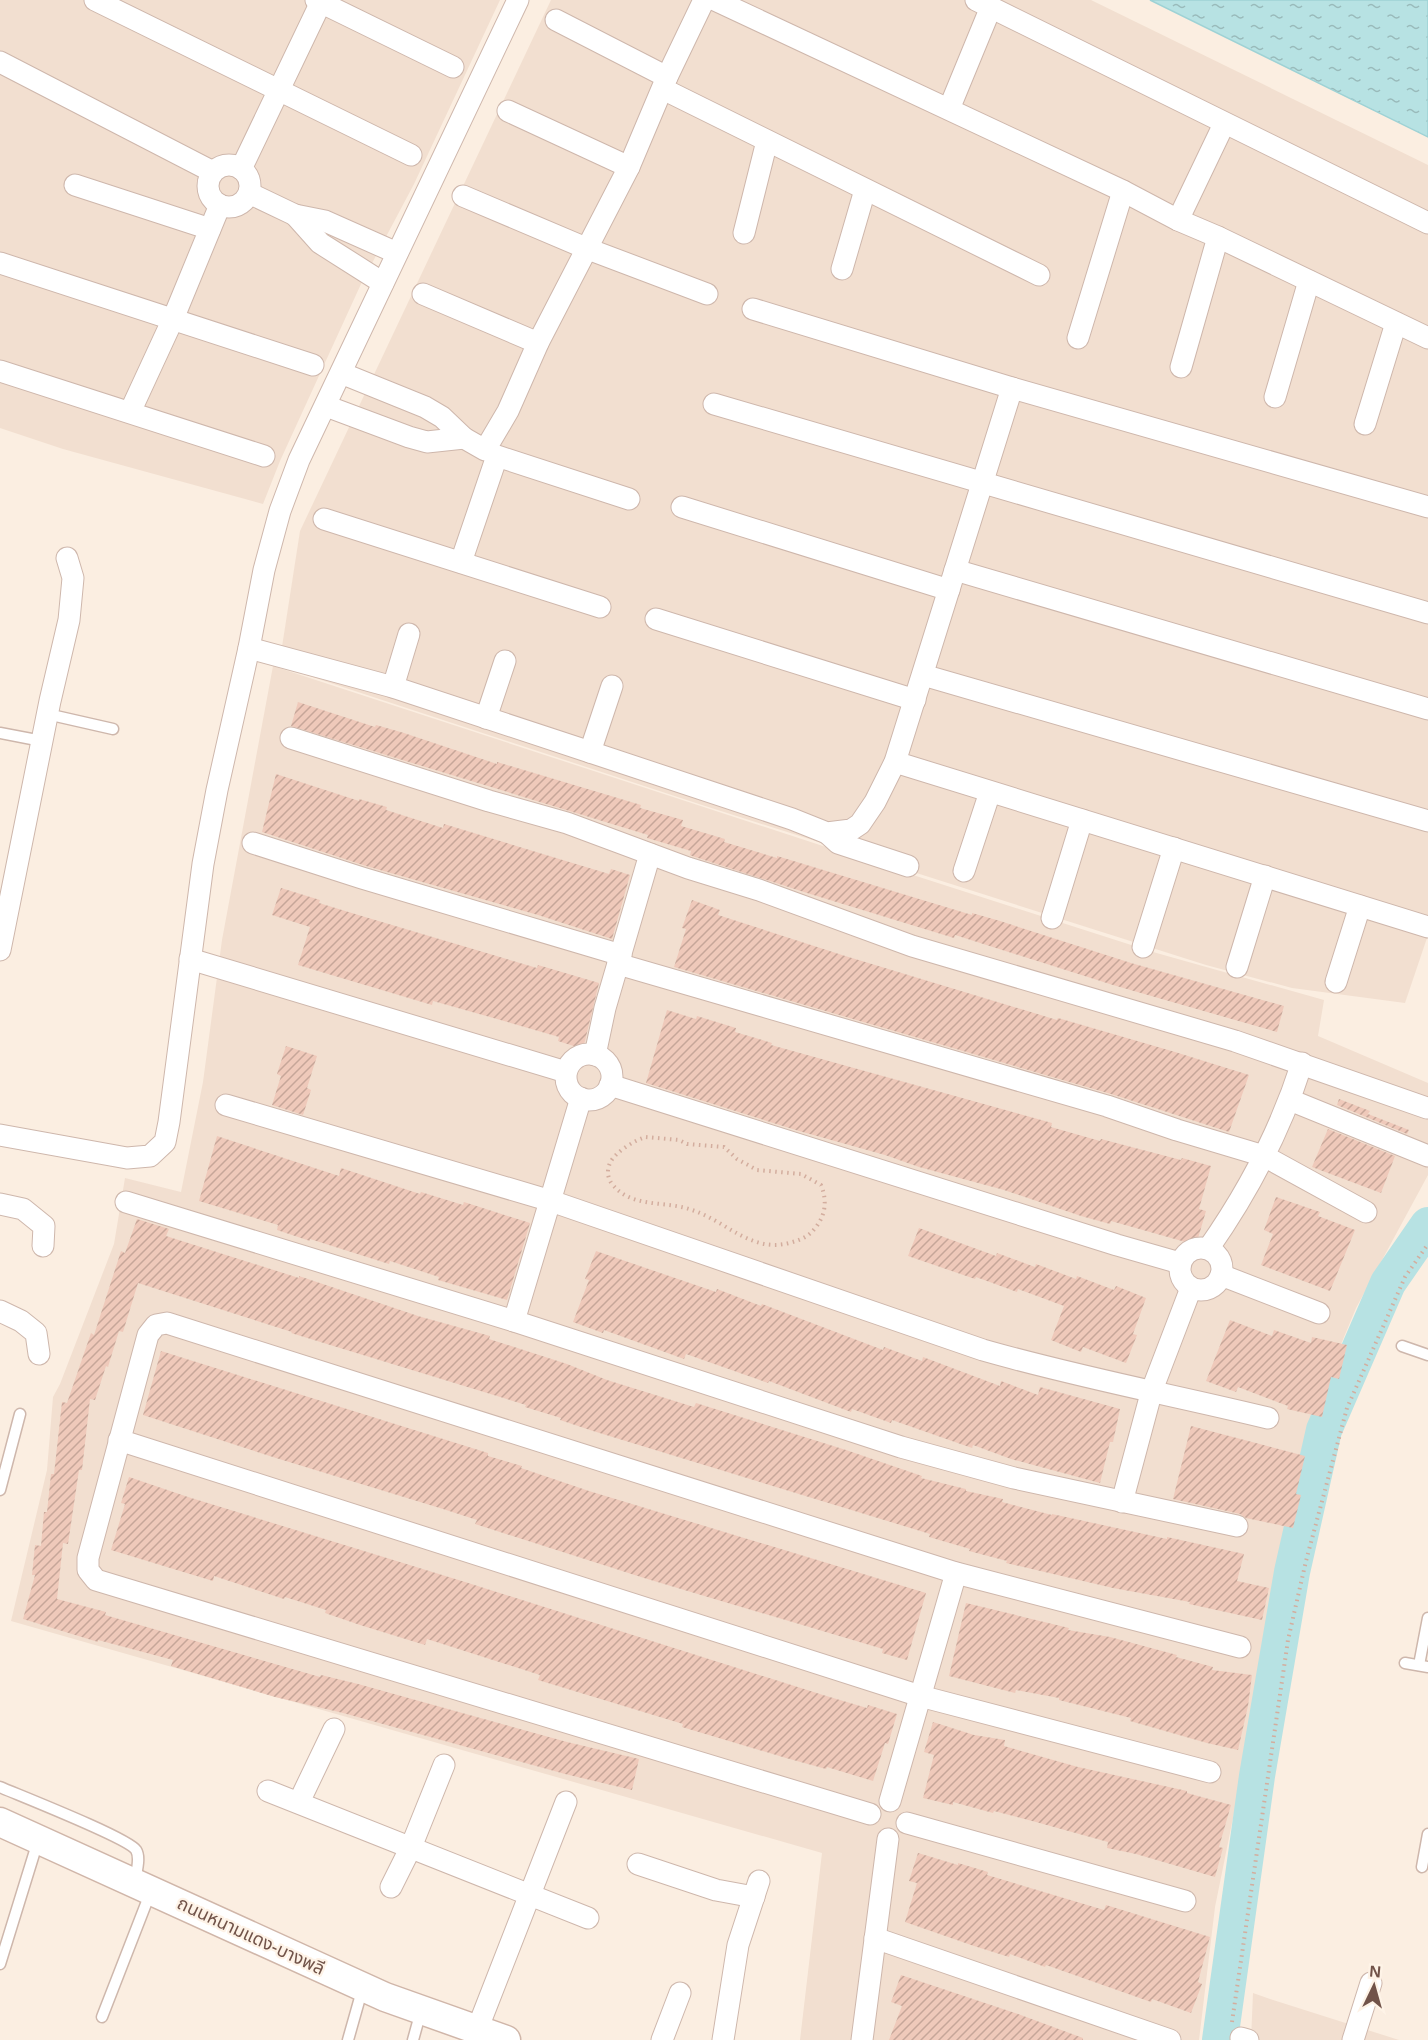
<svg xmlns="http://www.w3.org/2000/svg" width="1428" height="2040" viewBox="0 0 1428 2040" font-family="Arial,'Noto Sans Thai',sans-serif">
  <style>
    .residential { fill: #f2dfd0 }
    .water { fill: url(#water-ripples); stroke: #9ed2d5; stroke-width: 1.5 }
    .lines { fill: none; stroke-linecap: round; stroke-linejoin: round }
    .river { stroke: #b7e2e3; stroke-width: 36 }
    .building { fill: url(#building-hatch) }
    .service-casing { stroke: #ceb7ac; stroke-width: 13 }
    .minor-casing { stroke: #ceb7ac; stroke-width: 23 }
    .secondary-casing { stroke: #d0b6a9; stroke-width: 31 }
    .path { stroke: #d3ad9e; stroke-width: 4; stroke-dasharray: 1.5 4.5; stroke-linecap: butt }
    .service { stroke: #fff; stroke-width: 10 }
    .minor { stroke: #fff; stroke-width: 21 }
    .secondary { stroke: #fff; stroke-width: 28 }
    .labels { text-anchor: middle; dominant-baseline: central; stroke-width: 4.5; stroke-linejoin: round; paint-order: stroke }
    .street-label { font-size: 18px; fill: #715349; stroke: #fef3e7 }
  </style>
  <defs>
    <pattern id="water-ripples" width="26" height="14" patternUnits="userSpaceOnUse" patternTransform="scale(1.5)"><rect width="26" height="14" fill="#b7e2e3"/><path d="M2 4q2-2 4 0t4 0M15 11q2-2 4 0t4 0" fill="none" stroke="#99baba"/></pattern>
    <pattern id="building-hatch" width="6" height="6" patternUnits="userSpaceOnUse" patternTransform="scale(1.5)"><rect width="6" height="6" fill="#efc9ba"/><path d="M-1 1l2-2M0 6l6-6M5 7l2-2" fill="none" stroke="#c6a699"/></pattern>
  </defs>
  <rect width="100%" height="100%" fill="#fbeee1"/>
  <!-- residential -->
  <g class="residential">
    <path d="M0,0H500L414,184L361,284L280,461L263,504L63,449L0,428Z"/>
    <path d="M551,0H1091L1428,165V935L1405,1003L1292,988L1206,965L699,804L279,666L300,531Z"/>
    <path d="M273,666L829,848L1153,952L1324,1000L1318,1036L1428,1083V1175L1356,1308L1308,1424L1280,1586L1215,1907L1199,2040H800L822,1853L11,1621L47,1470L53,1397L60,1384L114,1244L125,1178L181,1192L203,1082L222,940Z"/>
    <path d="M1253,1993L1270,1999L1399,2040H1251Z"/>
  </g>
  <!-- water -->
  <path class="water" d="M1150,0H1428V137Z"/>
  <g class="lines">
    <!-- river -->
    <path class="river" d="M1220,2040L1257,1776L1292,1572L1324,1430L1388,1283L1428,1225"/>
  </g>
  <!-- building -->
  <g class="building">
    <path d="M298,702L375,727L376,725L404,733L497,764V762L641,805L640,808L683,820L681,826L725,839L724,842L777,858V856L972,915V913L1000,921L1131,963L1284,1006L1277,1032L1113,985L955,935L954,938L807,893L692,856L690,855L691,851L647,838L648,835L291,726Z"/>
    <path d="M276,774L359,801V799L387,807L386,810L443,828L444,824L609,874L611,869L630,875L612,939L538,915L366,866L262,832Z"/>
    <path d="M281,888L320,900L319,903L365,917L537,968L538,965L599,983L583,1049L558,1041L559,1037L504,1021L433,1001L432,1005L298,965L310,927L272,915Z"/>
    <path d="M692,900L720,910L718,915L842,955L1057,1020L1058,1018L1175,1052L1249,1075L1229,1132L1111,1094L674,967L686,929L682,928Z"/>
    <path d="M667,1010L696,1019L697,1016L736,1028L735,1032L772,1043L771,1045L1052,1123L1051,1127L1100,1141L1101,1139L1181,1160L1182,1158L1211,1166L1199,1209L1206,1211L1196,1245L1111,1221L1110,1224L1081,1216L1004,1190L919,1167L885,1155L799,1131L646,1083Z"/>
    <path d="M286,1046L317,1056L307,1088L311,1090L303,1115L272,1105L281,1076L277,1074Z"/>
    <path d="M1339,1099L1370,1111L1368,1114L1409,1130L1407,1134L1337,1105Z"/>
    <path d="M1328,1129L1395,1156L1381,1193L1312,1167Z"/>
    <path d="M217,1136L339,1176L341,1168L420,1194L421,1192L463,1205L464,1202L530,1223L507,1300L438,1280L439,1277L390,1261L389,1264L310,1239V1241L277,1230L278,1225L199,1201Z"/>
    <path d="M1276,1197L1320,1212L1318,1216L1355,1230L1330,1291L1261,1265L1273,1234L1264,1230Z"/>
    <path d="M137,1219L169,1229L166,1236L299,1278V1276L418,1316L490,1336L489,1339L567,1364L607,1380L694,1407L696,1403L846,1450L922,1476L921,1478L966,1489V1491L1003,1499L1002,1502L1052,1515V1514L1167,1539V1537L1244,1554L1237,1581L1269,1588L1262,1620L1189,1604L1190,1602L1113,1588L1006,1563L1007,1561L969,1551L970,1549L929,1537L930,1534L593,1431L560,1420L561,1418L525,1407L526,1405L291,1333L292,1332L138,1283L123,1332L119,1331L108,1367L106,1366L95,1400L90,1399L82,1470H79L68,1544L63,1543L57,1599L106,1612L105,1615L320,1677L321,1675L358,1684L567,1742L639,1759L632,1790L565,1774L343,1713L275,1697L171,1666L173,1660L98,1640V1642L23,1619L35,1575H32L35,1545L41,1546L44,1512H47L51,1474H54L62,1402L67,1403L91,1333L94,1335L121,1251L125,1253Z"/>
    <path d="M919,1228L996,1256L997,1253L1035,1267L1036,1264L1076,1279L1077,1276L1114,1290L1116,1286L1146,1298L1133,1334L1137,1335L1126,1363L1083,1347L1081,1352L1051,1340L1064,1306L1018,1289L1017,1292L976,1277L975,1279L908,1256Z"/>
    <path d="M596,1251L716,1292L717,1289L761,1306L762,1304L883,1350L884,1347L922,1361L923,1357L1000,1386L1001,1381L1038,1395L1040,1387L1120,1409L1113,1442H1110L1100,1483L1011,1459L973,1445L972,1448L892,1420L891,1423L852,1409L851,1412L769,1381L768,1383L686,1354L684,1359L604,1330L603,1333L573,1322L589,1280L585,1279Z"/>
    <path d="M1230,1320L1272,1336L1274,1330L1311,1343L1312,1337L1347,1345L1339,1379L1331,1377L1322,1417L1287,1409L1288,1406L1238,1387L1236,1392L1206,1381Z"/>
    <path d="M161,1351L488,1453V1456L522,1466L521,1468L589,1491L926,1593L907,1660L882,1653L883,1649L644,1578L475,1524L477,1520L443,1509L276,1458L143,1415Z"/>
    <path d="M1191,1426L1305,1456L1296,1494L1301,1495L1293,1528L1246,1518L1240,1514L1173,1499Z"/>
    <path d="M129,1477L188,1497L465,1582L823,1695L867,1708L868,1705L897,1714L888,1744L885,1743L873,1781L827,1767L826,1769L786,1758L682,1727L683,1724L538,1680L540,1675L427,1639L425,1645L360,1625L325,1613L326,1610L285,1597L284,1599L214,1576L213,1581L111,1550L125,1504L121,1503Z"/>
    <path d="M966,1603L1069,1628L1068,1630L1110,1637L1177,1655L1176,1657L1213,1667L1212,1670L1252,1675L1248,1706L1238,1750L1207,1743L1130,1721L1131,1718L1059,1700V1698L1016,1690L1015,1693L949,1676Z"/>
    <path d="M933,1722L974,1735L1005,1740L1004,1746L1078,1767L1187,1791V1793L1231,1805L1219,1847L1223,1848L1215,1877L1136,1854L1107,1848L1108,1842L1036,1822L994,1811L993,1813L953,1802V1805L923,1798L934,1755L924,1752Z"/>
    <path d="M918,1853L958,1865V1863L988,1872L987,1875L1104,1910L1106,1905L1210,1937L1198,1982L1202,1984L1191,2013L1152,1999L1151,2002L1046,1965L1045,1967L1010,1954L1009,1957L974,1946L905,1922L917,1883L909,1881Z"/>
    <path d="M901,1975L1015,2013L1083,2038V2040H889L902,2006L891,2002Z"/>
  </g>
  <g class="lines">
    <!-- service casing -->
    <g class="service-casing">
      <g id="service">
        <path d="M47,714L113,729"/>
        <path d="M0,733L42,741"/>
        <path d="M1402,1346L1428,1355"/>
        <path d="M0,1490L20,1414"/>
        <path d="M1405,1663L1428,1667"/>
        <path d="M1419,1665L1428,1618"/>
        <path d="M0,1787C21,1796 128,1838 136,1850C141,1858 136,1872 135,1882"/>
        <path d="M1422,1867L1428,1834"/>
        <path d="M0,1964L38,1841"/>
        <path d="M102,2017L151,1891"/>
        <path d="M348,2040L363,1987"/>
        <path d="M413,2040L421,2011"/>
      </g>
    </g>
    <!-- minor casing -->
    <g class="minor-casing">
      <g id="minor">
        <path d="M95,0L411,155"/>
        <path d="M316,0L453,67"/>
        <path d="M715,0L1123,191L1178,220L1218,237L1428,338"/>
        <path d="M976,0L1428,223"/>
        <path d="M556,20L667,77"/>
        <path d="M0,62L213,172"/>
        <path d="M663,89L1039,275"/>
        <path d="M949,109L991,7"/>
        <path d="M508,111L629,167"/>
        <circle cx="229" cy="186" r="21"/>
        <path d="M241,169L322,0"/>
        <path d="M75,185L210,229"/>
        <path d="M249,193L295,215L325,221L397,253"/>
        <path d="M463,196L588,249L707,294"/>
        <path d="M295,215L320,243L383,283"/>
        <path d="M1178,220L1224,124"/>
        <path d="M744,233L767,141"/>
        <path d="M0,263L313,365"/>
        <path d="M842,269L865,190"/>
        <path d="M423,294L538,343"/>
        <path d="M753,309L1012,388L1428,507"/>
        <path d="M1078,338L1123,191"/>
        <path d="M1181,367L1218,237"/>
        <path d="M0,371L264,456"/>
        <path d="M341,373L425,407L442,417L464,438L485,450L508,411L538,343L629,167L667,77L704,0"/>
        <path d="M1275,397L1309,281"/>
        <path d="M714,404L1428,613"/>
        <path d="M326,406L409,437L427,442L464,438"/>
        <path d="M130,412L173,319L220,205"/>
        <path d="M1365,424L1396,323"/>
        <path d="M682,507L949,590"/>
        <path d="M324,519L600,607"/>
        <path d="M461,562L497,456L629,499"/>
        <path d="M955,570L1428,709"/>
        <path d="M656,619L915,700"/>
        <path d="M249,648L393,687L590,752L792,819L827,833L851,830L860,824L875,802L895,762L1012,388"/>
        <path d="M923,675L1428,821"/>
        <path d="M393,687L409,634"/>
        <path d="M486,718L505,661"/>
        <path d="M291,738L489,801L567,823L688,868L759,890L912,946L1235,1041L1427,1108"/>
        <path d="M590,752L612,686"/>
        <path d="M895,762L1428,927"/>
        <path d="M827,833L838,843L908,866"/>
        <path d="M253,843L362,878L621,955"/>
        <path d="M964,871L990,792"/>
        <path d="M1052,918L1082,820"/>
        <path d="M1143,947L1174,848"/>
        <path d="M0,950L50,701L69,620L73,578L67,558"/>
        <path d="M190,959L566,1072"/>
        <path d="M618,964L1107,1106L1177,1130L1264,1156L1366,1212"/>
        <path d="M1237,967L1265,876"/>
        <path d="M1336,982L1360,906"/>
        <circle cx="589" cy="1077" r="23"/>
        <path d="M595,1055L605,1008L650,854"/>
        <path d="M610,1085L1117,1245L1180,1263"/>
        <path d="M1290,1100L1428,1156"/>
        <path d="M226,1105L551,1201L983,1350C1077,1377 1173,1395 1268,1418"/>
        <path d="M0,1135L127,1158L150,1156L165,1142L169,1122L203,864L217,790L249,648L264,570L280,511L299,460L518,0"/>
        <path d="M126,1202L514,1321L901,1447L1014,1478L1237,1526"/>
        <path d="M0,1204L23,1209L44,1226L43,1246"/>
        <circle cx="1201" cy="1269" r="21"/>
        <path d="M1208,1249C1248,1192 1281,1129 1302,1063"/>
        <path d="M1221,1275L1319,1313"/>
        <path d="M0,1311L21,1321L36,1333L39,1354"/>
        <path d="M514,1321L581,1098"/>
        <path d="M119,1440L920,1696L1210,1772"/>
        <path d="M1122,1502L1152,1390L1191,1288"/>
        <path d="M268,1791L588,1918"/>
        <path d="M890,1801L956,1573"/>
        <path d="M299,1802L334,1729"/>
        <path d="M870,1814L96,1580L88,1570V1558L148,1335L156,1325L167,1323L956,1573L1240,1647"/>
        <path d="M907,1823L1185,1901"/>
        <path d="M638,1864L716,1890L754,1897"/>
        <path d="M391,1887L411,1847L444,1765"/>
        <path d="M875,1938L1170,2040"/>
        <path d="M477,2030L566,1802"/>
        <path d="M1241,2038L1248,2040"/>
        <path d="M662,2040L680,1993"/>
        <path d="M723,2040L738,1945L759,1881"/>
        <path d="M862,2040L888,1839"/>
        <path d="M1353,2040L1371,1983"/>
      </g>
    </g>
    <!-- secondary casing -->
    <g class="secondary-casing">
      <path id="secondary" d="M0,1822L385,1997L506,2040"/>
    </g>
    <!-- path -->
    <g class="path">
      <path d="M646,1137L679,1140L687,1144L724,1147L737,1159L757,1170L801,1174L821,1185C827,1200 826,1214 816,1227C809,1237 800,1240 789,1243C751,1253 726,1221 692,1210C665,1200 632,1209 612,1184C607,1177 607,1170 610,1163C615,1152 635,1140 646,1137Z"/>
      <path d="M1232,2022L1288,1640L1306,1561L1347,1408L1405,1277L1428,1244"/>
    </g>
    <!-- service -->
    <use href="#service" class="service"/>
    <!-- minor -->
    <use href="#minor" class="minor"/>
    <!-- secondary -->
    <use href="#secondary" class="secondary"/>
  </g>
  <g class="labels">
    <!-- street labels -->
    <g class="street-label">
      <text transform="translate(251 1936) rotate(25)">ถนนหนามแดง-บางพลี</text>
    </g>
  </g>
  <!-- north arrow -->
  <g transform="translate(1374 1986) rotate(5)" stroke="#fef3e7" stroke-width="4.5" paint-order="stroke">
  <path d="M0-4.5L10 22L0 15L-10 22Z" fill="#715349"/>
  <text y="-9" font-size="16" font-weight="bold" text-anchor="middle" fill="#715349">N</text>
  </g>
</svg>
